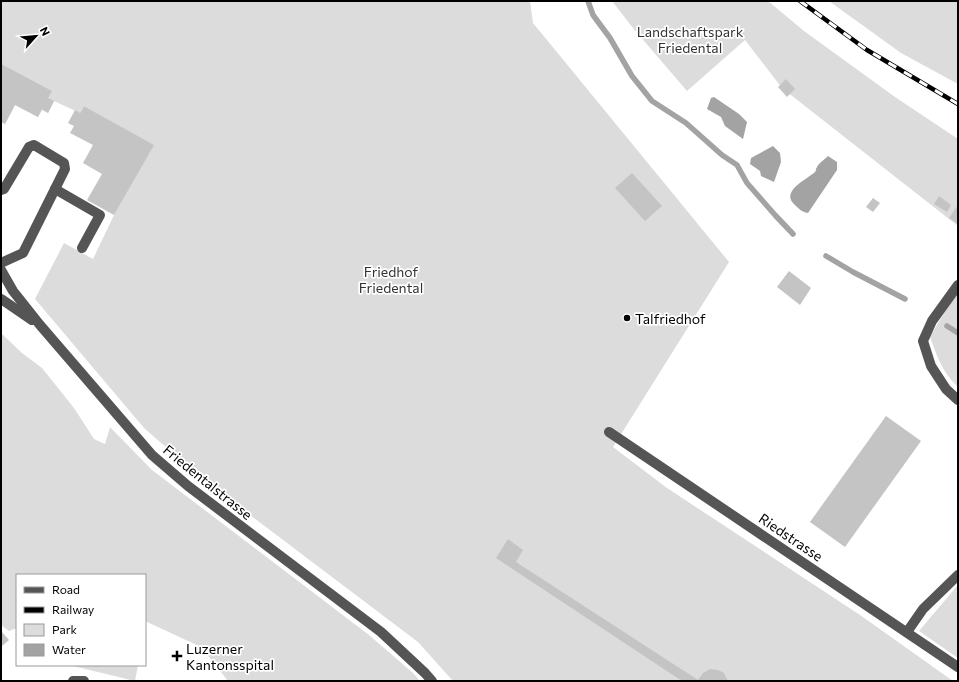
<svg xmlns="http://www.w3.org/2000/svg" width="959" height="682" viewBox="0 0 959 682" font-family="Commissioner,sans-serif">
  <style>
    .green { fill: #dcdcdc }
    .water { fill: #a3a3a3 }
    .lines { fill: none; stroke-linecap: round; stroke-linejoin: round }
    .stream { stroke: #a3a3a3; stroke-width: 5.5 }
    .building { fill: #c4c4c4 }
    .minor { stroke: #555; stroke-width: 10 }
    .rail-casing { stroke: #000; stroke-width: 4.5 }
    .rail { stroke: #fff; stroke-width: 3; stroke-dasharray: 9; stroke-linecap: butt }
    .poi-dot { fill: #000; stroke: #fff; stroke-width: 1.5 }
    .labels { text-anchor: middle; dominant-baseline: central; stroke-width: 3.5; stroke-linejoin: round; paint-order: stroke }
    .park-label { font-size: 14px; fill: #333; stroke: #fff }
    .poi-label { font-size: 14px; fill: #000; stroke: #fff; text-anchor: start }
    .street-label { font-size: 14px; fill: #000; stroke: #fff }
  </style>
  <rect width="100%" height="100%" fill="#fff"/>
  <!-- green -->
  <g class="green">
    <path d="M1,1H530L533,23L729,262L613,447L667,488L860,615L953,681H453L418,642L201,478L144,428L35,299L64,243L93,259L114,215L153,145L84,106L80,113L54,101L48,113L42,110L38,117L15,105L5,124L1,122Z"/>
    <path d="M612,1H768L804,31L895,97L958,139V226L782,88L745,40L687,91L633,28Z"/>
    <path d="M829,1H958V84L901,53Z"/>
    <path d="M958,289V387C942,372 937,356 930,337Z"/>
    <path d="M1,333L22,353L42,368L74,408L94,439L105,444L110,427L152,470L369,635L413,673L420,681H228L201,647L145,621V575H17V628L9,631L1,625Z"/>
    <path d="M958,585V658L919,631Z"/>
    <path d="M69,665H138L135,681Z"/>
  </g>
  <!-- water -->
  <g class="water">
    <path d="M714,97L739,114L747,122L743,139L725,126L721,117L707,109L711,98Z"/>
    <path d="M773,146L780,153L781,162L774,182L761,176L760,171L750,164L751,158Z"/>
    <path d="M828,156L837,162V170L808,213C802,212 799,209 795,205C780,192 805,180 814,173C818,169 814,172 817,167C819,163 825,159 828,156Z"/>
  </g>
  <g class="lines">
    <!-- stream -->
    <g class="stream">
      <path d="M588,1L593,15L610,38L632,76L652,101L686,123L722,155L737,165L747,183L775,215L793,234"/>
      <path d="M826,256L853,272L905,299"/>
      <path d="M947,326L958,333"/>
    </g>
  </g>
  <!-- building -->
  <g class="building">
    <path d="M1,64L52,91L48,98L54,101L48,113L42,109L38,117L15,105L5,124L1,122Z"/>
    <path d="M786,79L795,89L787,97L778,87Z"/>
    <path d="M84,106L154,145L114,215L87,200L102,174L83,163L93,145L70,133L74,126L68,123L75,110L80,113Z"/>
    <path d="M632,173L662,206L645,221L615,188Z"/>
    <path d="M939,196L951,205L947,212L934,204Z"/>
    <path d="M873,198L880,203L873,212L866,207Z"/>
    <path d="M958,205V224L949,218Z"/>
    <path d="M789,271L811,288L800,305L777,287Z"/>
    <path d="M886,416L921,441L845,547L810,522Z"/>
    <path d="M508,539L523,550L516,562L698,680L703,673L710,669L718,670L724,673L728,681H682L496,558Z"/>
    <path d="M1,631L9,640L1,647Z"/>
  </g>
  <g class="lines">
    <!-- minor -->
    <g class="minor">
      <path d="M55,189L100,215L82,248"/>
      <path d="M1,190L4,189L29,147L34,145L64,163L65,169L23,253L1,263"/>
      <path d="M1,270L13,291L40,325L152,455L188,486L381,632L425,673L432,681"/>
      <path d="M958,285L932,321L923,341L931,366L946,389L958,400"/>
      <path d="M1,299L32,320"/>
      <path d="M609,432L958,667"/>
      <path d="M907,632L923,609L958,575"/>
      <path d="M73,681H84"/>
    </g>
    <!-- rail casing -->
    <g class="rail-casing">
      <path id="rail" d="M800,1L867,50L958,104"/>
    </g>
    <!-- rail -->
    <use href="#rail" class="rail"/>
  </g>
  <!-- markers -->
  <g class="poi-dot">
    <circle cx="627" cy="318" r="4"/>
    <path d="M175 650h4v4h4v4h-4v4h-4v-4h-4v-4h4z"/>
  </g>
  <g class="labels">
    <!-- park labels -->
    <g class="park-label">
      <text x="690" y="31">Landschaftspark<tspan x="690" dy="16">Friedental</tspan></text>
      <text x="391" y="271">Friedhof<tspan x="391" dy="16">Friedental</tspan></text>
    </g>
    <!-- poi labels -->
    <g class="poi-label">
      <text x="635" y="318">Talfriedhof</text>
      <text x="186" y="648">Luzerner<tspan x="186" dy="16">Kantonsspital</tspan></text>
    </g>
    <!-- street labels -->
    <g class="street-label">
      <text transform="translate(208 482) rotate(39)">Friedentalstrasse</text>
      <text transform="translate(791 537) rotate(34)">Riedstrasse</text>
    </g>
  </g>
  <!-- border -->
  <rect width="959" height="682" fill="none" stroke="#000000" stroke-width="4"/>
  <!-- legend -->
  <rect x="16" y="574" width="130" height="92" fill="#ffffff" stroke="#999999"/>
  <rect x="24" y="587" width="20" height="6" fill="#555555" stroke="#999999"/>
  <text x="52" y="594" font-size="12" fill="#000000">Road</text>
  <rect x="24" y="607" width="20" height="6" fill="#000000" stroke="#999999"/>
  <text x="52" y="614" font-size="12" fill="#000000">Railway</text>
  <rect x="24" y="624" width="20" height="12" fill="#dcdcdc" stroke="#999999"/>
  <text x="52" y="634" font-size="12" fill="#000000">Park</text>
  <rect x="24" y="644" width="20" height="12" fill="#a3a3a3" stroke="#999999"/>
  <text x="52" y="654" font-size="12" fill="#000000">Water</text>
  <!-- north arrow -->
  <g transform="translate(36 36) rotate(63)" stroke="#ffffff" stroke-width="3" paint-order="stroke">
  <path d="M0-3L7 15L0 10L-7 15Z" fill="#000000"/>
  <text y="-6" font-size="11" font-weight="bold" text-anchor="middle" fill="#000000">N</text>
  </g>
</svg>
